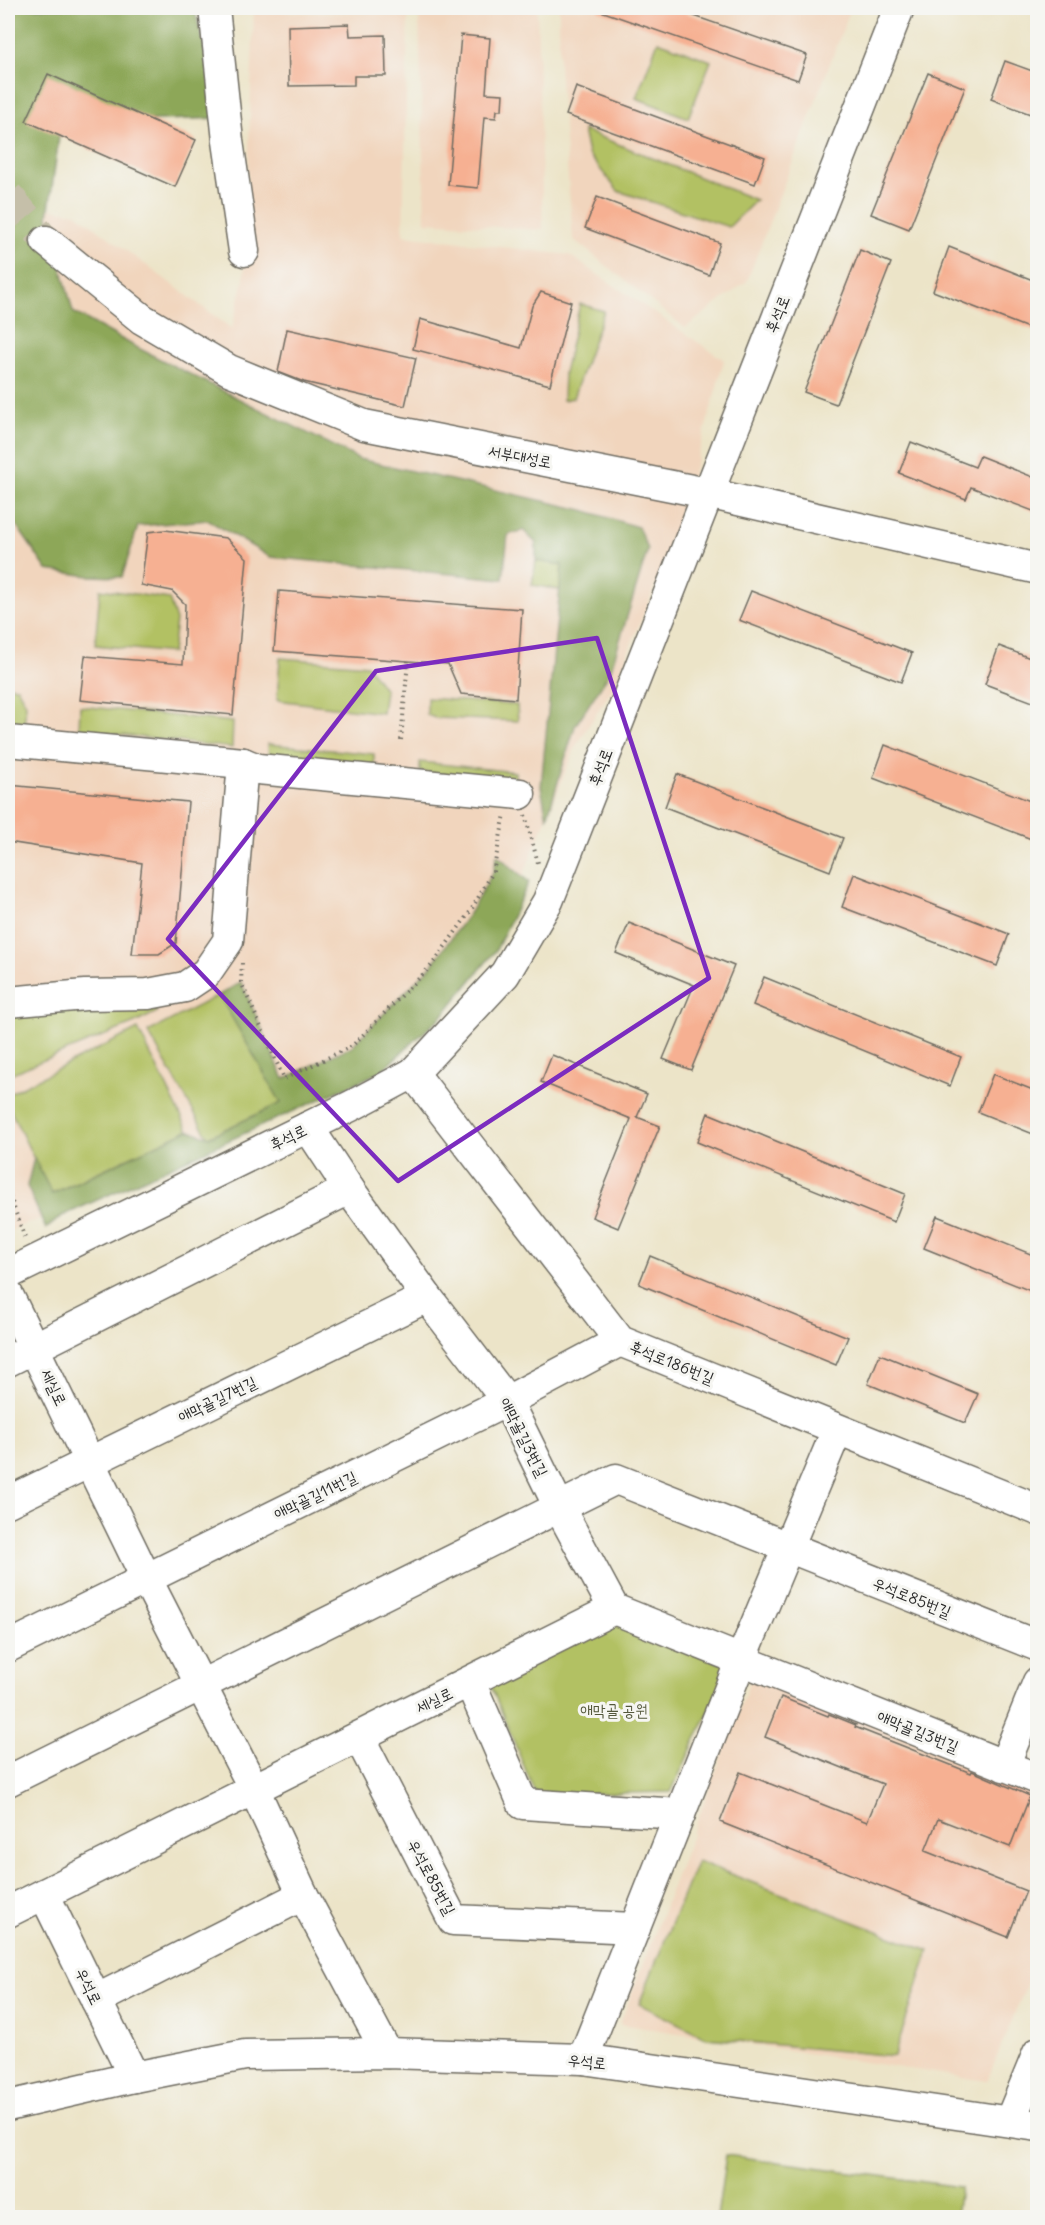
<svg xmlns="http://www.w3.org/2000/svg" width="1045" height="2225" viewBox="0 0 1045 2225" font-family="Delius,'Poor Story',sans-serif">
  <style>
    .built { fill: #f1d5bd }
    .green { fill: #b2c163; stroke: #6e7647; stroke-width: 1.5 }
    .forest { fill: #8da759; stroke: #5c6942; stroke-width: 1.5 }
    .building { fill: #f6b092 }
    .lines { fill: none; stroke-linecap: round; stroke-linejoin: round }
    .minor-tunnel { stroke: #c5bfa9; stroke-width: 30; stroke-dasharray: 30 15; stroke-linecap: butt }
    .minor-casing { stroke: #6f6c62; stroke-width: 33 }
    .path { stroke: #6f6c62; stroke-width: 4; stroke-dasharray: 1.5 4.5; stroke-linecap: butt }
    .minor { stroke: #fff; stroke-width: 30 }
    .marked { fill: none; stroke: #7b2cbf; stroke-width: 4.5; stroke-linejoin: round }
    .labels { text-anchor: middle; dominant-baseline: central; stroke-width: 6; stroke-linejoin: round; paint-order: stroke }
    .street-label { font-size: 16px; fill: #2b2b2b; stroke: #f6f6f2 }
    .park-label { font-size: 16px; fill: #54583c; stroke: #f6f6f2 }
  </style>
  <rect width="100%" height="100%" fill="#f6f6f2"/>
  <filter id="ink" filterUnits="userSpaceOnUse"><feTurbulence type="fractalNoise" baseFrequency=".0167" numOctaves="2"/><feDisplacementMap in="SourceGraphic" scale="12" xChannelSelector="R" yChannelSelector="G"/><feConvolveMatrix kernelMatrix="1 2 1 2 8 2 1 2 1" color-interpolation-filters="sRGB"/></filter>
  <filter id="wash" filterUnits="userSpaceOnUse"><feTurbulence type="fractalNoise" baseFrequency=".008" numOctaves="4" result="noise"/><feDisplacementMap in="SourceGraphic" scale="24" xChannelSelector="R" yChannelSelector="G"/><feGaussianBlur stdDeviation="1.35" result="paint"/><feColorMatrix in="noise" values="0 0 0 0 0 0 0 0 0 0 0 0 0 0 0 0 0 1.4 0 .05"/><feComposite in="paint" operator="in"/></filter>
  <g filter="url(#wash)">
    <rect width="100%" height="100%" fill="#ece4c8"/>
    <!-- built -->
    <g class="built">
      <path d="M247,8H537L543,230L425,222L419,17L408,16L403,235L569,255L724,360L678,530L615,684L576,746L520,883L350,1064L191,1143L68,1209L23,1225L8,1232V202L76,213L232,329L244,280L254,11L402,16Z"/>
      <path d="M559,8H851L747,281L685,328L573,239L559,66Z"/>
      <path d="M754,1671L1037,1785V1959L987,2081L620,2024Z"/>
    </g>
    <!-- green -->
    <g class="green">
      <path d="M658,41L711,61L688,118L636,98Z"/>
      <path d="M583,130L756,200L729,227L618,191L588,154Z"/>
      <path d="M580,304L604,311L573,398L563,400L564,373Z"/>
      <path d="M536,561L562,564L560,590L532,585Z"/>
      <path d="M100,589L169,599L176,620L172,653L95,645Z"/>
      <path d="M280,658L367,665L385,690L382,713L277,700Z"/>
      <path d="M8,686L17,687L26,704L24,729L8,728Z"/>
      <path d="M427,698L517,705L518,721L435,718L427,715Z"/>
      <path d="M80,706L233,722L232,748L79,730Z"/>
      <path d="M268,744L374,754V769L269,759Z"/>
      <path d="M420,762L515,772V782L420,772Z"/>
      <path d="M219,995L282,1103L208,1137L148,1032Z"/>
      <path d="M153,1003L157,1012L135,1023L8,1075V1011Z"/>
      <path d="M138,1029L188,1130L51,1194L8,1105V1094Z"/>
      <path d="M608,1618L730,1667L671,1792L536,1795L490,1684Z"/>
      <path d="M697,1861L929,1951L894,2056L707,2038L639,2004Z"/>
      <path d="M726,2155L960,2187L956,2217H717Z"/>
    </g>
    <!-- forest -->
    <g class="forest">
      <path d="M8,8H194L224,118L61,123L48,216L73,312L136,347L359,459L583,510L638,527L648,549L610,672L575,726L547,818L541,787L562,565L536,561V543L523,530L508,535L503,579L270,557L208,520L138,526L122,577L89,576L47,570L8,513Z"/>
      <path d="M497,855L529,882L496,950L443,1015L380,1072L62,1216L46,1229L27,1186L34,1158L52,1194L188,1130L209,1137L281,1103L219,995L241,982L284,1079L352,1046L431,966L470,912L493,872Z"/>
    </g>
    <g id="blocks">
      <!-- building -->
      <g class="building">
        <path d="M598,8H671L807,55L798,80L598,10Z"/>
        <path d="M349,24L350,36L385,35L386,76H354V85L289,86L288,26Z"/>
        <path d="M461,35L490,38L486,93L503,94L502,110H497L496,118L484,117L478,188L448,185Z"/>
        <path d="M1005,61L1038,73V117L991,99Z"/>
        <path d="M928,73L965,88L909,229L871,214Z"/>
        <path d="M48,74L196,140L175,187L26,121Z"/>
        <path d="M576,87L765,157L755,184L566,115Z"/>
        <path d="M597,197L720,243L709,275L585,228Z"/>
        <path d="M949,247L1038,282V332L933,291Z"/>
        <path d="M860,250L891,263L836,404L804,392Z"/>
        <path d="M541,292L571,302L550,385L413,349L420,319L521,348L532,306Z"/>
        <path d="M287,329L416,358L405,406L304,382L278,372Z"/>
        <path d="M911,442L975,467L980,456L1038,479V513L971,487L966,499L899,473Z"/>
        <path d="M165,530L226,538L247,558L233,715L80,700L85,656L183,664L185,604L172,591L141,585L148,532Z"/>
        <path d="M279,591L522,609L516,699L461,694L448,664L274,651Z"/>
        <path d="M751,591L912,653L901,682L739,620Z"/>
        <path d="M999,646L1038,661V704L985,684Z"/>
        <path d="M885,745L1038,804V830L1034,840L873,778Z"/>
        <path d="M677,774L843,838L830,871L665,807Z"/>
        <path d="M8,785L188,802L176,943L159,954H132L142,863L8,842Z"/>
        <path d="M854,874L1009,934L997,966L842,907Z"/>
        <path d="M629,923L734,966L691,1070L663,1059L694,985L616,953Z"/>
        <path d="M764,977L961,1057L950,1086L753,1005Z"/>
        <path d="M552,1055L647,1094L637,1117L660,1126L618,1228L592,1217L631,1119L541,1082Z"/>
        <path d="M993,1074L1038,1092V1136L978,1112Z"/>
        <path d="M708,1113L905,1194L894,1222L697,1142Z"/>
        <path d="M937,1216L1038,1257V1294L924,1248Z"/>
        <path d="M650,1256L848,1337L836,1365L639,1284Z"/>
        <path d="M880,1354L978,1394L965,1423L868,1384Z"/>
        <path d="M781,1697L828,1716L829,1714L856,1725L855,1727L971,1773L972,1771L1030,1796L1010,1847L938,1819L925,1851L1026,1891L1008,1937L720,1822L740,1772L867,1822L883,1784L765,1737Z"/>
      </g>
    </g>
  </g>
  <g filter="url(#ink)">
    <use href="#blocks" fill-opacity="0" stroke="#6f6c62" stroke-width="1.5"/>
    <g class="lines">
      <!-- minor-tunnel -->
      <path class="minor-tunnel" d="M8,195L46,241"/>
      <!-- minor casing -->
      <g class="minor-casing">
        <g id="minor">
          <path d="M214,8L228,141L244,251"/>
          <path d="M46,241L142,319L229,370L364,425L707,493L1038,569"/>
          <path d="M8,741L243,763L258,769L520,794"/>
          <path d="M8,1002L85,995L148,994L185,987L206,973L228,941L243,763"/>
          <path d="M413,1073L620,1341L1038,1510"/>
          <path d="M308,1127L349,1189"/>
          <path d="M8,1274L353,1105L413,1073L505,974L548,901L899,8"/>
          <path d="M8,1295L146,1578L254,1789L303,1895L387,2053"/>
          <path d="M8,1361L349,1189L427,1297L507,1401L559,1507L614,1609L1038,1779"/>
          <path d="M8,1502L427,1297"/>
          <path d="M8,1647L507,1401L620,1341"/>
          <path d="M470,1682L523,1804L680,1814"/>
          <path d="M359,1737L453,1920L635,1928"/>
          <path d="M1004,1766L1038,1682"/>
          <path d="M8,1781L616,1479L1038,1646"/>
          <path d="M44,1894L134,2077"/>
          <path d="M8,1912L614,1609"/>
          <path d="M96,2000L303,1895"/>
          <path d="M583,2059L741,1660L837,1430"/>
          <path d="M8,2106L134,2077L245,2055L387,2053L583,2059L1038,2126"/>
          <path d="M1010,2121L1038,2053"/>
        </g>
      </g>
      <!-- path -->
      <g class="path">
        <path d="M401,740L408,661"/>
        <path d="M525,815L538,863"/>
        <path d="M242,963L241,982L284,1079L352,1046L431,966L470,912L493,872L505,814"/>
        <path d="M8,1191L26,1241"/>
      </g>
      <!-- minor -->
      <use href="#minor" class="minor"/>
    </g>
  </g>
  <!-- marked area -->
  <path class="marked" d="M597,638L709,978L398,1181L168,939L376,671Z"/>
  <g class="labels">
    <!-- street labels -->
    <g class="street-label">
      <text transform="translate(777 314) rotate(-68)">후석로</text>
      <text transform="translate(520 456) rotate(11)">서부대성로</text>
      <text transform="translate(600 767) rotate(-69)">후석로</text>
      <text transform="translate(288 1137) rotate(-26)">후석로</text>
      <text transform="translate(672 1362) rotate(22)">후석로186번길</text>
      <text transform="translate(54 1387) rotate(64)">세실로</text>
      <text transform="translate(217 1399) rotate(-26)">애막골길7번길</text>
      <text transform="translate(524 1437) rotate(63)">애막골길3번길</text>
      <text transform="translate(315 1495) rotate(-26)">애막골길11번길</text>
      <text transform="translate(912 1597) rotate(22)">우석로85번길</text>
      <text transform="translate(434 1700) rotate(-26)">세실로</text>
      <text transform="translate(918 1731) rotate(22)">애막골길3번길</text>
      <text transform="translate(432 1877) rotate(62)">우석로85번길</text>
      <text transform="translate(89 1986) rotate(64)">우석로</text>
      <text transform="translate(587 2061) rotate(6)">우석로</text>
    </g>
    <!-- park labels -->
    <g class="park-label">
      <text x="614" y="1710">애막골 공원</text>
    </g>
  </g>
  <!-- margin -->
  <rect width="1045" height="2225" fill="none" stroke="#f6f6f2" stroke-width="30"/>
</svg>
